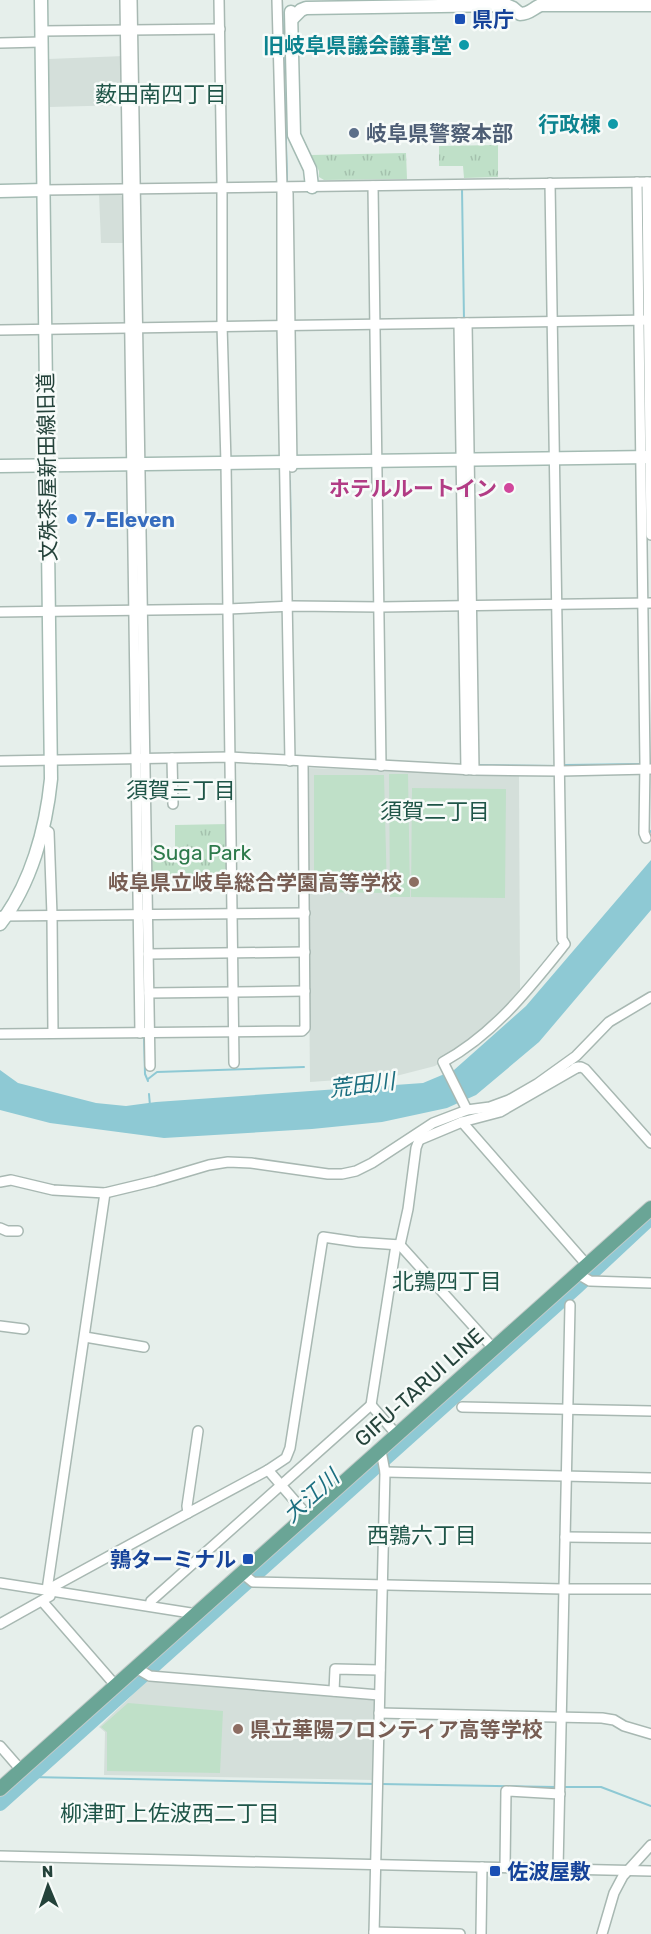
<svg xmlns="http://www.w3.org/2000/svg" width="651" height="1934" viewBox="0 0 651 1934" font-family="Rubik,'Noto Sans JP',sans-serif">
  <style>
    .built { fill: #d4dfda }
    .grass { fill: #bfe0c8 }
    .park { fill: url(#park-tufts) }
    .water { fill: #8ec9d4 }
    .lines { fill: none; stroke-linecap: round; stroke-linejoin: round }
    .stream { stroke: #8ec9d4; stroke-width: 2 }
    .river { stroke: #8ec9d4; stroke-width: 14 }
    .street-casing { stroke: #a8b8b2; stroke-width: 12 }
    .secondary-casing { stroke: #a4bbb3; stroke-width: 15 }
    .primary-casing { stroke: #c2cac8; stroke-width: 16 }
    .street { stroke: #fff; stroke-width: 9 }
    .secondary { stroke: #fff; stroke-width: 12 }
    .primary { stroke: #6aa596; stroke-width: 14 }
    .transit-dot { fill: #1a4fb4; stroke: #f7fbf9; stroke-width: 2 }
    .culture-dot { fill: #0f9aa8; stroke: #f7fbf9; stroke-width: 2 }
    .service-dot { fill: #5c6f8a; stroke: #f7fbf9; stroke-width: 2 }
    .hotel-dot { fill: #d1479c; stroke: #f7fbf9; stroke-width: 2 }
    .shop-dot { fill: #3f7fe0; stroke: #f7fbf9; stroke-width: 2 }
    .education-dot { fill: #8d6e63; stroke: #f7fbf9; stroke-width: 2 }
    .labels { text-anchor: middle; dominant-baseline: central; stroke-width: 5; stroke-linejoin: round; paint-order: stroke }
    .transit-label { font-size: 21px; font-weight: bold; fill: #164399; stroke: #f7fbf9; text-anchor: start }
    .culture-label { font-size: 21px; font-weight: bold; fill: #0d838f; stroke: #f7fbf9; text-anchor: end }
    .service-label { font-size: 21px; font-weight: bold; fill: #4e5e75; stroke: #f7fbf9; text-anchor: start }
    .street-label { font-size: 21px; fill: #24423a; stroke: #f7fbf9 }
    .hotel-label { font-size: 21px; font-weight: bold; fill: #b23c85; stroke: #f7fbf9; text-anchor: end }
    .shop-label { font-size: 21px; font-weight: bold; fill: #366cbe; stroke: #f7fbf9; text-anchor: start }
    .park-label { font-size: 21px; fill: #2d7a4b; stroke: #f7fbf9 }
    .education-label { font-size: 21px; font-weight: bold; fill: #785e54; stroke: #f7fbf9; text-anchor: end }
    .neighbourhood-label { font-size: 22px; fill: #1f5548; stroke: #f7fbf9 }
    .water-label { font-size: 22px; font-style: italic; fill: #1c6f80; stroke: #f7fbf9 }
  </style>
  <defs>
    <pattern id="park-tufts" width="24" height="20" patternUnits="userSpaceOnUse" patternTransform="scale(1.5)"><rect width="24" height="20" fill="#bfe0c8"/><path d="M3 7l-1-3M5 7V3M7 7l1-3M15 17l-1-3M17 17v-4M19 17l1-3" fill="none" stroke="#a4c1ad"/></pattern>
  </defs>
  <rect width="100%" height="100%" fill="#e6efeb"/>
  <!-- built -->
  <g class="built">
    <path d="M124,56L126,105L50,107L48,59Z"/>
    <path d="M99,194H121L125,209L126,243H101Z"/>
    <path d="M307,768L519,775L520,989L504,1013L471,1041L435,1066L396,1076L310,1082Z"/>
    <path d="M151,1677L375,1697L374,1780L104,1775L105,1732L99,1727Z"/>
  </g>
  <!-- grass -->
  <g class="grass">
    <path d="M389,774H408L410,897H390Z"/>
    <path d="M314,775H384L387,893L314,892Z"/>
    <path d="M412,788L506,789L505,898L411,897Z"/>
    <path d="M128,1703L223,1711L220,1773L107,1771V1732L101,1727Z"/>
  </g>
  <!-- park -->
  <g class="park">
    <path d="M498,145V177L464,178L463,166H439V146Z"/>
    <path d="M406,153L407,179L324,180L319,177V171L311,155Z"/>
    <path d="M229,824V878L148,880L149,856L175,855V825Z"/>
  </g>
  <!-- water -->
  <path class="water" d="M651,860V910L539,1042L476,1095L447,1108L382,1122L312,1129L164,1138L50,1123L0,1110V1070L18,1083L96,1103L126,1106L156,1102L423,1083L454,1070L526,1006Z"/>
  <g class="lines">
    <!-- stream -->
    <g class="stream">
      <path d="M282,0L287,180"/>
      <path d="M462,189L464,320"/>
      <path d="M290,481L291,562"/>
      <path d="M477,765L555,766"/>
      <path d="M565,765L643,764"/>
      <path d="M649,797V830L651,832"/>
      <path d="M142,870L143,900"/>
      <path d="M143,918L144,972"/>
      <path d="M144,1035L145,1074L148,1081"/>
      <path d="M148,1079L157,1072L304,1067"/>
      <path d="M149,1094L150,1106"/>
      <path d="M30,1777L376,1784"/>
      <path d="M381,1784L556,1787"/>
      <path d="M561,1787H601L651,1806"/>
    </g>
    <!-- river -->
    <path class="river" d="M0,1804L576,1288L651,1218"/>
    <!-- street casing -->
    <g class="street-casing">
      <g id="street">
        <path d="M125,0L140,1033"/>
        <path d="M132,0L150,1066"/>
        <path d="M219,0L222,189V325L226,463L234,1063"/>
        <path d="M277,0L282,187V324L290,761"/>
        <path d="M42,31L220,29"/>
        <path d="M0,43L42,42"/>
        <path d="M637,182L645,763L644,833L646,838"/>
        <path d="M647,182L651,535"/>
        <path d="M373,186L381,766"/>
        <path d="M44,190L651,182"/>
        <path d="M288,193L292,467"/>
        <path d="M459,323L466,770"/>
        <path d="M467,323L474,770"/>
        <path d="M0,330L651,320"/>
        <path d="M0,612L228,609L293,606L380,607L651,603"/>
        <path d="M172,758L173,804"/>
        <path d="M0,761L230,757L474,770L560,771L651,769"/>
        <path d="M43,828L49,832L52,915L53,1033"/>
        <path d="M2,916L305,913"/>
        <path d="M148,954L305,952"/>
        <path d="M149,993L305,991"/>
        <path d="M0,1034L302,1031L305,1028L303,763"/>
        <path d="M575,1068L581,1067L585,1069L651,1143"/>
        <path d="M467,1110L443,1062C494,1034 529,989 565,944L562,939L550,183"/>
        <path d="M462,1122L587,1265"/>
        <path d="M419,1140L462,1122L500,1112L578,1067"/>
        <path d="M0,1182L11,1180L53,1190L105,1193L155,1181L209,1165L228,1162L251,1163L328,1174H342L356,1171L372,1163L433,1123L467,1110L490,1107L509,1100L537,1084L576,1056L609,1022L651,997"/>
        <path d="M0,1228L7,1231H18"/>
        <path d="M400,1245L408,1209L416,1148L419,1140L423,1136"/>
        <path d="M400,1245L493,1348"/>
        <path d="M578,1274L590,1281L651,1283"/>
        <path d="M0,1326L24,1329"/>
        <path d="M85,1337L144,1347"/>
        <path d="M371,1405L396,1245"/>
        <path d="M462,1407L651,1411"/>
        <path d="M198,1431L187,1506L188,1513L268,1470"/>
        <path d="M385,1472L651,1478"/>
        <path d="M307,1515L268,1470L286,1458L290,1448L323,1237L357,1242L400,1245"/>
        <path d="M565,1537L651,1538"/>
        <path d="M242,1573L253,1582L563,1589H651"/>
        <path d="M0,1583L197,1614"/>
        <path d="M47,1590L105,1193"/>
        <path d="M47,1590L188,1513"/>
        <path d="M42,1601L116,1686"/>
        <path d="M150,1605L151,1601L371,1405L397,1435"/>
        <path d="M0,1624L50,1596L52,1590"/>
        <path d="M136,1668L150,1676L379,1695"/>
        <path d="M334,1691L335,1669L380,1670"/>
        <path d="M379,1713L602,1718L614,1720L624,1726L651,1734"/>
        <path d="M0,1746L21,1770"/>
        <path d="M0,1856L651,1871"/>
        <path d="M505,1867L506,1791L560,1794"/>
        <path d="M558,1869L570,1305"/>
        <path d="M374,1932L460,1934"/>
        <path d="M374,1934L385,1472L382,1456L379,1451"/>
        <path d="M481,1934L482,1867"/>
        <path d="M602,1934L614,1893L623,1876L651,1845"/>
      </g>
    </g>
    <!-- secondary casing -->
    <g class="secondary-casing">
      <g id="secondary">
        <path d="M291,12L294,135L310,169L312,187"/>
        <path d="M292,19L301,10L306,8L506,5L513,8L520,14C530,14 533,8 541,5H651"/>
        <path d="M0,191L44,190"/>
        <path d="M0,466L651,457"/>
        <path d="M0,924C31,884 46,829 51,779L41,0"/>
      </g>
    </g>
    <!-- primary casing -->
    <g class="primary-casing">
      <path id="primary" d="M0,1789L651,1208"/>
    </g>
    <!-- street -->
    <use href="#street" class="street"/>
    <!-- secondary -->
    <use href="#secondary" class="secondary"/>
    <!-- primary -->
    <use href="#primary" class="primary"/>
  </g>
  <!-- markers -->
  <g class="transit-dot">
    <rect x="454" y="13" width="12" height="12" rx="3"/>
    <rect x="242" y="1553" width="12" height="12" rx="3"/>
    <rect x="489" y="1865" width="12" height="12" rx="3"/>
  </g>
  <g class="culture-dot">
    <circle cx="464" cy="45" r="6"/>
    <circle cx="613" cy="124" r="6"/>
  </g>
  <circle class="service-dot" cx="354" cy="133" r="6"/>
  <circle class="hotel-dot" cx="509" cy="488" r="6"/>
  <circle class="shop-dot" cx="72" cy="519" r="6"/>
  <g class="education-dot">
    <circle cx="414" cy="882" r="6"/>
    <circle cx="238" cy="1729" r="6"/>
  </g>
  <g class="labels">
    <!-- transit labels -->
    <g class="transit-label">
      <text x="472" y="19">県庁</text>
      <text x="236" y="1559" text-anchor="end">鶉ターミナル</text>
      <text x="507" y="1871">佐波屋敷</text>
    </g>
    <!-- culture labels -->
    <g class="culture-label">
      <text x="452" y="45">旧岐阜県議会議事堂</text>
      <text x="601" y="124">行政棟</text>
    </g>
    <!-- service labels -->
    <g class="service-label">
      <text x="366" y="133">岐阜県警察本部</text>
    </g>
    <!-- street labels -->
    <g class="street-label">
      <text transform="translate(47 467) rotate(-91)">文殊茶屋新田線旧道</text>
      <text transform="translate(419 1387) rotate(-42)">GIFU-TARUI LINE</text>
    </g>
    <!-- hotel labels -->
    <g class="hotel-label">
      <text x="497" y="488">ホテルルートイン</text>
    </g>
    <!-- shop labels -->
    <g class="shop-label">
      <text x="84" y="519">7-Eleven</text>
    </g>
    <!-- park labels -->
    <g class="park-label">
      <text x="202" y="852">Suga Park</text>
    </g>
    <!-- education labels -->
    <g class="education-label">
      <text x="402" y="882">岐阜県立岐阜総合学園高等学校</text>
      <text x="250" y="1729" text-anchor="start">県立華陽フロンティア高等学校</text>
    </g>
    <!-- neighbourhood labels -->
    <g class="neighbourhood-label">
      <text x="161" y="94">薮田南四丁目</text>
      <text x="181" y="790">須賀三丁目</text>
      <text x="435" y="811">須賀二丁目</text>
      <text x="447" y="1281">北鶉四丁目</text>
      <text x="422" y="1535">西鶉六丁目</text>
      <text x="170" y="1813">柳津町上佐波西二丁目</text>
    </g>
    <!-- water labels -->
    <g class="water-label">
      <text transform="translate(362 1085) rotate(-7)">荒田川</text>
      <text transform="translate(311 1496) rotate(-42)">大江川</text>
    </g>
  </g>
  <!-- north arrow -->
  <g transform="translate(48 1886) rotate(358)" stroke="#f7fbf9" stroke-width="4.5" paint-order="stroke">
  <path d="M0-4.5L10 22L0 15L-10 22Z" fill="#24423a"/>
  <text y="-9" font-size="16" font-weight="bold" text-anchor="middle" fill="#24423a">N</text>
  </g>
</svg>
